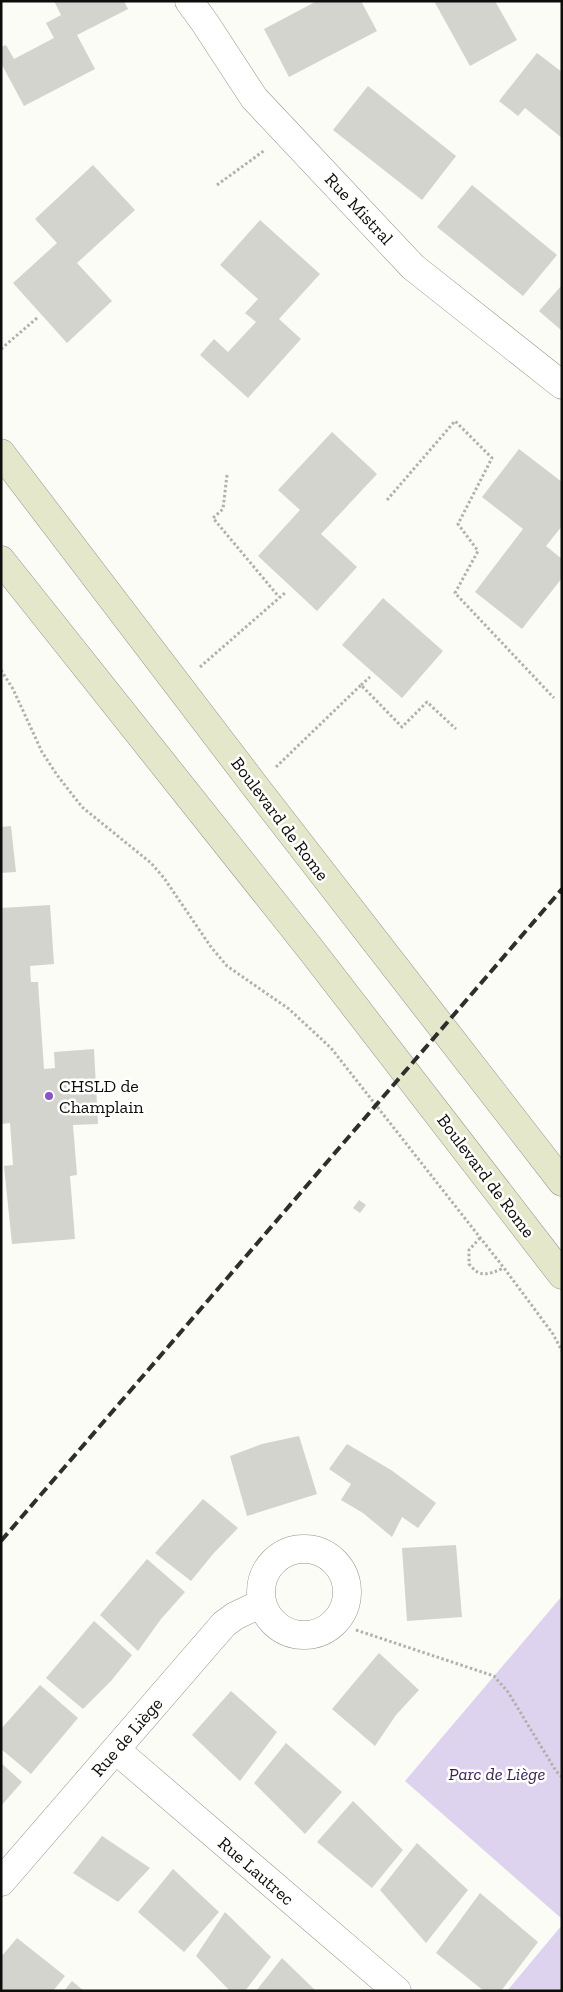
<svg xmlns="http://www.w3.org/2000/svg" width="563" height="1992" viewBox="0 0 563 1992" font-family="'Zilla Slab',serif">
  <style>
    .green { fill: #ded3ee }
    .building { fill: #d3d4cd }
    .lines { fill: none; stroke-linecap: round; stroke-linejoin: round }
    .minor-casing { stroke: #94958e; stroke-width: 29 }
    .secondary-casing { stroke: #94958e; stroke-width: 29 }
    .path { stroke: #b0b1ab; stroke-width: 3; stroke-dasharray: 2.5 2.5; stroke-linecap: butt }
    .minor { stroke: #fff; stroke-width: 28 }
    .secondary { stroke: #e5e7cb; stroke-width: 28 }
    .rail { stroke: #2e2f2c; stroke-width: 4; stroke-dasharray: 10 5; stroke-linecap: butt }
    .poi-dot { fill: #8d52c9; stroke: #fffffe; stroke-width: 2 }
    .labels { text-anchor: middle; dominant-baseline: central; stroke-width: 5; stroke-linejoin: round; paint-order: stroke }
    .street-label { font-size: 18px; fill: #0d0e0b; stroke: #fffffe }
    .poi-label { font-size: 18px; fill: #0d0e0b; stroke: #fffffe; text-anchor: start }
    .park-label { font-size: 18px; font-style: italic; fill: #3c2456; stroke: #fffffe }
  </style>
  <rect width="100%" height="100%" fill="#fbfcf5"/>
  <!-- green -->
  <g class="green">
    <path d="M562,1596V1919L405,1781Z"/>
    <path d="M562,1925V1991H507Z"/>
  </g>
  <!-- building -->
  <g class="building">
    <path d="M54,1H124L128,9L77,35L95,69L24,106L1,63V47L6,45L14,59L54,38L46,23L61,15Z"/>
    <path d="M317,1H361L377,31L289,77L264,29Z"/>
    <path d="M434,1H495L517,40L470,66Z"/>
    <path d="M537,53L562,72V138L525,108L518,116L499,101Z"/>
    <path d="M368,86L456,156L422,200L333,130Z"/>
    <path d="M93,165L135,210L77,263L112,301L67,343L13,283L57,243L35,219Z"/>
    <path d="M472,185L557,255L523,296L437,227Z"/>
    <path d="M260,220L320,274L279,319L301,339L248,398L200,355L214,339L228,352L256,322L245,313L258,299L220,265Z"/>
    <path d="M562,285V331L539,311Z"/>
    <path d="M332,432L377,474L321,534L357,567L317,611L258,556L300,510L278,490Z"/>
    <path d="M519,449L562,482V526L546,546L562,559V578L522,629L475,592L523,529L482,497Z"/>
    <path d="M383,598L443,651L402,698L342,645Z"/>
    <path d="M11,826L16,872L1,873V827Z"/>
    <path d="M50,905L54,964L30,966L31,982H38L44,1069L55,1068L54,1052L94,1049L98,1124L73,1125L77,1175L70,1176L75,1239L12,1244L4,1166L13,1165L10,1123L1,1124V908Z"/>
    <path d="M359,1200L366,1205L360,1213L353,1208Z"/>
    <path d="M299,1436L317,1494L247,1516L230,1456L262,1444Z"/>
    <path d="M347,1444L391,1470L436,1503L418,1528L402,1517L392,1537L363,1513L341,1500L351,1484L329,1469Z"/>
    <path d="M203,1499L238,1528L213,1554L191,1581L155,1553Z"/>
    <path d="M456,1545L462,1617L407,1621L402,1548Z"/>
    <path d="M147,1559L185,1592L161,1619L138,1651L100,1615Z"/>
    <path d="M94,1621L132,1655L111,1681L83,1709L46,1678Z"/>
    <path d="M379,1653L419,1690L396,1715L375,1746L332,1709Z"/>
    <path d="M40,1685L78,1718L31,1774L1,1749V1729Z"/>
    <path d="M231,1691L277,1732L240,1781L192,1735Z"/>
    <path d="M286,1743L342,1792L305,1834L254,1783Z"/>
    <path d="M1,1763L22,1782L1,1806Z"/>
    <path d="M353,1801L403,1850L372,1888L317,1842Z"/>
    <path d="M102,1836L150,1868L118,1902L73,1873Z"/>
    <path d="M417,1843L468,1890L426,1943L380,1890Z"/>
    <path d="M173,1869L219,1912L184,1952L138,1912Z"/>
    <path d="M480,1893L538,1942L501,1991H484L436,1953Z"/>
    <path d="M225,1912L271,1957L245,1991H230L196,1956Z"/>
    <path d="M17,1938L65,1976L53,1991H4L1,1988V1957Z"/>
    <path d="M282,1958L316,1991H256Z"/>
    <path d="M72,1981L84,1991H64Z"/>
  </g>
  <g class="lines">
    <!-- minor casing -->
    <g class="minor-casing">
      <g id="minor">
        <path d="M189,1L205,23L254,98L413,267L562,385"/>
        <circle cx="304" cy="1592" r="43"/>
        <path d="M116,1750L397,1991"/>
        <path d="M1,1882L224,1624L235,1616L262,1603"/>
      </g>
    </g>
    <!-- secondary casing -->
    <g class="secondary-casing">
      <g id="secondary">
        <path d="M1,453L258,790L562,1182"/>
        <path d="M1,560L312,951L562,1275"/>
      </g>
    </g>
    <!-- path -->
    <g class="path">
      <path d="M217,185L265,150"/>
      <path d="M1,349L37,318"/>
      <path d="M227,475L223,509L213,518L279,597"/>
      <path d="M387,500L455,421L492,458L458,524L478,551L455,593L554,698"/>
      <path d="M200,667L286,592"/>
      <path d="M1,670L13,689L42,752L57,775L82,807L151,863L164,878L211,947L227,966L289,1009L331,1048L504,1268L553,1334L562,1351"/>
      <path d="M361,685L370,677"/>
      <path d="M276,767L361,685L402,727L427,702L456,729"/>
      <path d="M480,1238L469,1250V1264C481,1279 488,1274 504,1268"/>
      <path d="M356,1630L494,1676L508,1692L556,1771L562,1777"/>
      <path d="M561,1991L562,1990"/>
    </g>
    <!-- minor -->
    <use href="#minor" class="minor"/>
    <!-- secondary -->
    <use href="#secondary" class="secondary"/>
    <!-- rail -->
    <path class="rail" d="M1,1541L562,889"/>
  </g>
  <!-- markers -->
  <circle class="poi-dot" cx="49" cy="1096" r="5"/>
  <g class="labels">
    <!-- street labels -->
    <g class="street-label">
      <text transform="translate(359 209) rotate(47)">Rue Mistral</text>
      <text transform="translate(280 819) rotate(53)">Boulevard de Rome</text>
      <text transform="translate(486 1176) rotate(53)">Boulevard de Rome</text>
      <text transform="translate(127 1737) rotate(-49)">Rue de Liège</text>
      <text transform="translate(256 1871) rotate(41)">Rue Lautrec</text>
    </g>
    <!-- poi labels -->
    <g class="poi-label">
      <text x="59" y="1086">CHSLD de<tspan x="59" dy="21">Champlain</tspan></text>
    </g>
    <!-- park labels -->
    <g class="park-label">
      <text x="497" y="1774">Parc de Liège</text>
    </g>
  </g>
  <!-- border -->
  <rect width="563" height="1992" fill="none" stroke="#0d0e0b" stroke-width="5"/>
</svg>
